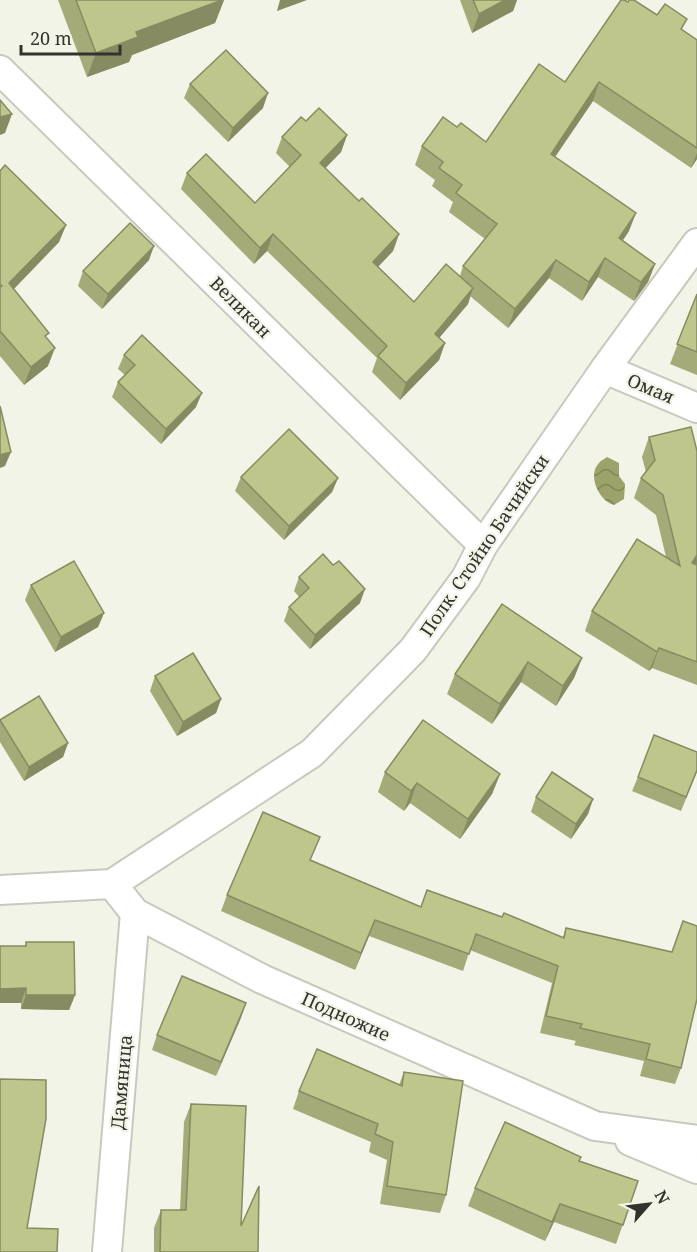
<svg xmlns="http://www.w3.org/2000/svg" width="697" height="1252" viewBox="0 0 697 1252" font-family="'Noto Serif',serif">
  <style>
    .water { fill: url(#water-waves) }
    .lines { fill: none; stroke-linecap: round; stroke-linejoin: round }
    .street-casing { stroke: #c8c9bd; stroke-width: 32 }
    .street { stroke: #fff; stroke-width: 28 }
    .wall { fill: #a4aa78 }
    .shaded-wall { fill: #868b61 }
    .building { fill: #bfc68b; stroke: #868b61; stroke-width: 1.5 }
    .labels { text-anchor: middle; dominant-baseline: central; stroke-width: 4.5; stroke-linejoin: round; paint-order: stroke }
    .street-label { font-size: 18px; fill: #32322e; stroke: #f2f4e7 }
  </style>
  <defs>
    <pattern id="water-waves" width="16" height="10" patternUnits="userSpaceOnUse" patternTransform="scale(1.5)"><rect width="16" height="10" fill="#9ca269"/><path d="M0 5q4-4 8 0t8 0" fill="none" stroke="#808557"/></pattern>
  </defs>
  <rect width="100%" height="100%" fill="#f2f4e7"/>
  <!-- water -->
  <path class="water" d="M607,457L619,463V476L625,484L624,499L614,505C599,501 587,475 599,463C601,460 605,459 607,457Z"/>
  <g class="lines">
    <!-- street casing -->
    <g class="street-casing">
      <g id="street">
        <path d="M0,70L483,545"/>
        <path d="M605,369L697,408"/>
        <path d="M112,884L135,913L262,979L595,1126L697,1140"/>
        <path d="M0,890L112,884L312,753L413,650L466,578L483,545L605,369L697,243"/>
        <path d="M630,1141L697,1169"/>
        <path d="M107,1252L135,913"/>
      </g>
    </g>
    <!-- street -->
    <use href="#street" class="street"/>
  </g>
  <!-- wall -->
  <g class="wall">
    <path d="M58,0H224L215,23L132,55L129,62L87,77Z"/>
    <path d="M460,0H517L513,11L472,33Z"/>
    <path d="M628,2L657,15L683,30L697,40V159L691,168L593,101L555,157L629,231L623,240L655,264L648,282L634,301L598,277L582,301L549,278L508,328L470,296L468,304L439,338L445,343L439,360L400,400L372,372L377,358L267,251L254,264L181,189L187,173L255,203L290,167L276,153L282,137L306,121L347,135L341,152L325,168L359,201L399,234L393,251L378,267L414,302L460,276L463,266L485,239L449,212L453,202L432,186L435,180L415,165L422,146L457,127L486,142L565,82Z"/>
    <path d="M190,84L263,108L228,142L184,98Z"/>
    <path d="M0,171L66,225L59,242L14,289L47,338L48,366L24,385L0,356Z"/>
    <path d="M149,260L102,309L78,286L83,271Z"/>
    <path d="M697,294V375L670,364Z"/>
    <path d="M124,355L196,407L161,444L112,397L118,382L125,375L118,369Z"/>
    <path d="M649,437L697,451V564L696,565H697V685L652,668L649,671L585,631L592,611L666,557L656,515L634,498L641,478L646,472L642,457Z"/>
    <path d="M241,477L338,478L332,492L284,540L235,491Z"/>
    <path d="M299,577L360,603L310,649L284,621L289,607L299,597L294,591Z"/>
    <path d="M31,585L104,613L98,627L55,652L25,600Z"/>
    <path d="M502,604L582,658L574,678L556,706L521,682L492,724L447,694L455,674Z"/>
    <path d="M155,676L221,699L216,713L177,736L150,691Z"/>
    <path d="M0,720L68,743L63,757L24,781L0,742Z"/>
    <path d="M697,752V772L681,811L632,791L638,777Z"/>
    <path d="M385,772L500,774L492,794L460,839L410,803L404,811L378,792Z"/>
    <path d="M536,797L593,799L588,814L571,839L531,812Z"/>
    <path d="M227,895L421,907L502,917L563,937L566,928L681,1068L675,1084L640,1076L644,1061L574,1045L576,1041L540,1033L552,983L470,950L463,971L369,936L355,970L221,911Z"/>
    <path d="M26,942L75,995L69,1010L21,1009V1003H0V946H25Z"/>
    <path d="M246,1003L216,1076L152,1050L157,1035Z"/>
    <path d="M404,1072L446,1195L440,1213L380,1204L387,1160L369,1152L371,1142L293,1109L299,1091L399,1085Z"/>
    <path d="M191,1104L241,1226L258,1252H154V1228L161,1210H180L184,1122Z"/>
    <path d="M580,1161L638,1181L616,1244L554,1222L545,1241L468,1206L475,1188Z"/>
  </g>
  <!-- shaded-wall -->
  <g class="shaded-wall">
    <path d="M222,0H224L215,23L132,55L129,62L87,77L96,53L136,32Z"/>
    <path d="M280,0H307L277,11Z"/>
    <path d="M505,0H517L513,11L472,33L479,14Z"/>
    <path d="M599,82L593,101L544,173L551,154Z"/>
    <path d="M268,93L263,108L228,142L233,128Z"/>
    <path d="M12,114L5,133L0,135V117Z"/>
    <path d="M347,135L341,152L314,180L320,163Z"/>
    <path d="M697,153V159L691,168Z"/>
    <path d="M636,213L629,231L612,256L619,238Z"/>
    <path d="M66,225L59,242L3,300L9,283Z"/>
    <path d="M273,234L267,251L254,264L260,248Z"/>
    <path d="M399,234L393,251L367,278L373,262Z"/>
    <path d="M154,246L149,260L102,309L108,294Z"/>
    <path d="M605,258L598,277L582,301L589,282Z"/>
    <path d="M556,260L549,278L508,328L515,309Z"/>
    <path d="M655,264L648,282L634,301L641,282Z"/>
    <path d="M473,288L468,304L429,350L435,334Z"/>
    <path d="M445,343L439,360L400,400L406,383Z"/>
    <path d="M55,348L48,366L24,385L31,367Z"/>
    <path d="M202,393L196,407L161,444L166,429Z"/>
    <path d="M11,452L5,466L0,468V455Z"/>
    <path d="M338,478L332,492L284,540L289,526Z"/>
    <path d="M697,555V564L684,583L692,563Z"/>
    <path d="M365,589L360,603L310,649L315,635Z"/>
    <path d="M104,613L98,627L55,652L61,637Z"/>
    <path d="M659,648L652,668L649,671L657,652Z"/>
    <path d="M582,658L574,678L556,706L563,686Z"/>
    <path d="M528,662L521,682L492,724L500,704Z"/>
    <path d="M221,699L216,713L177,736L183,722Z"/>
    <path d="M68,743L63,757L24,781L29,767Z"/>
    <path d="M500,774L492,794L460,839L468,819Z"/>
    <path d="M417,783L410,803L404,811L411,791Z"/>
    <path d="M593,799L588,814L571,839L576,824Z"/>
    <path d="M375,920L369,936L355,970L361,953Z"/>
    <path d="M26,988L21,1003H0V989Z"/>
    <path d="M26,995H75L69,1010L21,1009Z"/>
    <path d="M246,1003L241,1018L216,1076L221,1062Z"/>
    <path d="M560,1204L554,1222L545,1241L552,1222Z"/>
  </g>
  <!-- building -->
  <g class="building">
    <path d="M76,0H222L136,32L138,37L96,53Z"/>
    <path d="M473,0H505L479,14Z"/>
    <path d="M621,0H624L628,2L629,0H634L657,15L665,4L687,19L681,29L697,40V148L599,82L551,154L636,213L619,238L655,264L641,282L605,258L589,282L556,260L515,309L463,266L497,224L456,193L462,185L439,168L443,162L422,146L443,117L457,127L461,123L486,142L539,64L565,82Z"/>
    <path d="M226,50L268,93L233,128L190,84Z"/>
    <path d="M0,100L12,114L0,117Z"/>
    <path d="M319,108L347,135L320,163L359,201L362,198L399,234L373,262L414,302L446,264L473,288L435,334L445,343L406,383L378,356L387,346L273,234L260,248L187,173L206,154L255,203L301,155L282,137L301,117L306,121Z"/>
    <path d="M5,165L66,225L9,283L49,333L45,336L55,348L31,367L0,331V287L2,286L0,284V171Z"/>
    <path d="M130,223L154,246L108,294L83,271Z"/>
    <path d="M697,294V352L677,344Z"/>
    <path d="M142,335L202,393L166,429L118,382L135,365L124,355Z"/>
    <path d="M0,406L11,452L0,455Z"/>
    <path d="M691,427L697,451V555L692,563L697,565V662L659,648L657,652L592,611L637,539L680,566L663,495L641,478L655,460L649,437Z"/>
    <path d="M289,429L338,478L289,526L241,477Z"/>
    <path d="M323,554L333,565L339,561L365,589L315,635L289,607L309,588L299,577Z"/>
    <path d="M74,561L104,613L61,637L31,585Z"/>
    <path d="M502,604L582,658L563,686L528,662L500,704L455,674Z"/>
    <path d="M193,653L221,699L183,722L155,676Z"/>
    <path d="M39,696L68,743L29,767L0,720Z"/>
    <path d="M423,720L500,774L468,819L417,783L411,791L385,772Z"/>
    <path d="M654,735L697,752V770L686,797L638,777Z"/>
    <path d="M552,772L593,799L576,824L536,797Z"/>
    <path d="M263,812L320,837L310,860L421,907L427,890L502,917L504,913L564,938L566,928L672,952L683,921L697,926V999L681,1068L646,1059L650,1044L580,1028L582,1024L546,1016L558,966L476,934L469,954L375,920L361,953L227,895Z"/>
    <path d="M26,942H74L75,995H26V988L0,989V946H26Z"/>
    <path d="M182,976L246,1003L221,1062L157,1035Z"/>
    <path d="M317,1049L402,1086L404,1072L463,1081L446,1195L387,1186L393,1142L375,1134L378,1124L299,1091Z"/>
    <path d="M0,1079L46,1080V1119L27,1228L58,1229L57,1252H0Z"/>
    <path d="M191,1104L246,1106L241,1226L259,1186L258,1252H160L161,1210H186Z"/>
    <path d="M505,1122L581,1157L579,1161L638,1181L623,1225L560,1204L552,1222L475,1188Z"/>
  </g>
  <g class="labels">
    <!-- street labels -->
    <g class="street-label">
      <text transform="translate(241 307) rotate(45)">Великан</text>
      <text transform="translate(651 388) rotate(23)">Омая</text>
      <text transform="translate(484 545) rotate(-56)">Полк. Стойно Бачийски</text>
      <text transform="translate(346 1016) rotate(24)">Подножие</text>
      <text transform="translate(121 1082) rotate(-85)">Дамяница</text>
    </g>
  </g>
  <!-- north arrow -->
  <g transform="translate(649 1204) rotate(62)" stroke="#f2f4e7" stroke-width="4.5" paint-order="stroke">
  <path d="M0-4.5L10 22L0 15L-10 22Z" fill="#32322e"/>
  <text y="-9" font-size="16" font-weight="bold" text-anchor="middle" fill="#32322e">N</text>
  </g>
  <!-- scale -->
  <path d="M21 45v9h99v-9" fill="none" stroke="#32322e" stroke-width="3"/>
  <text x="30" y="45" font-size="18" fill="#32322e" stroke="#f2f4e7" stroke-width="4.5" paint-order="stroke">20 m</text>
</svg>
